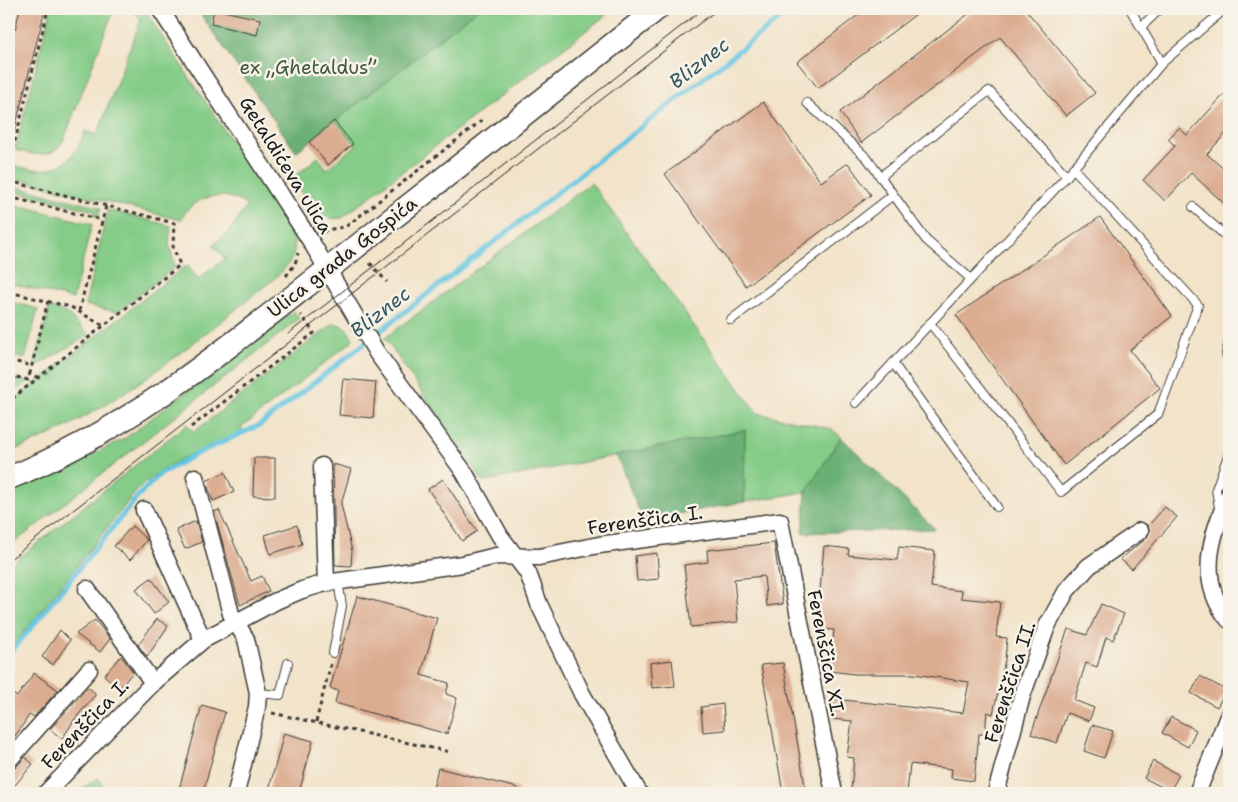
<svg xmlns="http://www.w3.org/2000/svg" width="1238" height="802" viewBox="0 0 1238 802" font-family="'Shantell Sans',sans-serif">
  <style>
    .green { fill: #84cc87; stroke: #507452 }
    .forest { fill: #6bb074; stroke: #446648 }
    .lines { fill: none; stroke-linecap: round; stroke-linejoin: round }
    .stream { stroke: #63c6e1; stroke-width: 5 }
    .building { fill: #dbac90 }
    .lane-casing { stroke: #3c3a36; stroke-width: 10 }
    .street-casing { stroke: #3c3a36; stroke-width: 19 }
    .secondary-casing { stroke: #3c3a36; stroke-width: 25 }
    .path { stroke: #3c3a36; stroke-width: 3; stroke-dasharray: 4 4; stroke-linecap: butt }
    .lane { stroke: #fff; stroke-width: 8 }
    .street { stroke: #fff; stroke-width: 16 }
    .secondary { stroke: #fff; stroke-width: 22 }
    .tram { stroke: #1c1c1c; stroke-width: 1 }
    .labels { text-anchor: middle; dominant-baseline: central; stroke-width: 5; stroke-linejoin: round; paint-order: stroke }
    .park-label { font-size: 19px; fill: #405a41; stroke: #f7f3e8 }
    .street-label { font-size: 19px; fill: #1c1c1c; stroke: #f7f3e8 }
    .water-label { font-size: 20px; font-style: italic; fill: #355861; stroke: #f7f3e8 }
  </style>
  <rect width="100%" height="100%" fill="#f7f3e8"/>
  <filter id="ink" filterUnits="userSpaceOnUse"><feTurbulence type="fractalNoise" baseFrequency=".02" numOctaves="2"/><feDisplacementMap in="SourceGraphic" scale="10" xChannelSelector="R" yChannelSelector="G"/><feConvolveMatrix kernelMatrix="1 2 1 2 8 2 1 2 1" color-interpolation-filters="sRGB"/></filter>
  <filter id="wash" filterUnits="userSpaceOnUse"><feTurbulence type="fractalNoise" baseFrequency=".0096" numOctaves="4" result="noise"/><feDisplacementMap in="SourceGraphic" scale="20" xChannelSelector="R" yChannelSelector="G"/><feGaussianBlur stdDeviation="1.12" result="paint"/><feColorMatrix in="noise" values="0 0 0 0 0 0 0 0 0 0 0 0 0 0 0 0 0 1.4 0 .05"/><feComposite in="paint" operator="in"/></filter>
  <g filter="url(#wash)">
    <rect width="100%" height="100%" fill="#f2e3c9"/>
    <!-- green -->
    <g class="green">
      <path d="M51,9H114L64,139C53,160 34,155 15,150Z"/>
      <path d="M131,9H144L273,204C294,237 308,249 274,279C192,344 109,416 9,452V404L187,265L198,279L225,259L213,245L228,232L247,206C227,189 192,194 181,220L9,177L11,165C50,175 71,170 85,131L97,135L141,19Z"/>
      <path d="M478,9H614L342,218C317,223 304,196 292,179L318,157L327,169L356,145L335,121Z"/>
      <path d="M591,183L757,413L832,429L841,437L806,492L744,502L745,430L483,482L385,338Z"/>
      <path d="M9,185L101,208L98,217L94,216L95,211L9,190Z"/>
      <path d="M9,203L92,224L73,299L9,283Z"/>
      <path d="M108,210L171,226L169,244L175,267L117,312L85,305Z"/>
      <path d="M9,301L38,309L25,359L9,355Z"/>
      <path d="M49,307L68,314L89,335L38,365L35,364Z"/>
      <path d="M294,311L299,319L9,547V491L36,482L124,439Z"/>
      <path d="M334,323L345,327L353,338L350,343L241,428L244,432C205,448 163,462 134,494L9,651V566L187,424L194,432Z"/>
      <path d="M9,377L28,382L9,397Z"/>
      <path d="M98,778L109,793H76Z"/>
    </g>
    <!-- forest -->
    <g class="forest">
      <path d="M197,9H478L296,152Z"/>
      <path d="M745,430L744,502L643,520L616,455Z"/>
      <path d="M841,437L935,529L803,533L806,492Z"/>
    </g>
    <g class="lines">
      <!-- stream -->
      <path class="stream" d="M9,655L139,495L159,475L194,455L260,425L792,9"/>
    </g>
    <g id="blocks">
      <!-- building -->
      <g class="building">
        <path d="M20,9H45L14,132L9,131V28L15,30Z"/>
        <path d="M214,9L260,19L257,35L211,24Z"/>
        <path d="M866,9H923L818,88L797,62Z"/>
        <path d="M975,9H1025L1095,93L1066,116L1000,37L861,143L840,112Z"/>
        <path d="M1229,89V130L1207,154L1229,174V208L1191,173L1165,201L1143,180L1175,146L1168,139L1179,128L1187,135Z"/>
        <path d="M763,102L821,182L848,163L871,195L746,286L665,174Z"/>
        <path d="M334,121L353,144L328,165L309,142Z"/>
        <path d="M1100,217L1172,316L1130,350L1160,388L1064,465L956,315Z"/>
        <path d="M343,379L376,382L373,418L339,415Z"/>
        <path d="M254,458H275V497L253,496Z"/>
        <path d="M333,464L351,469L341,504L352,551L351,566L335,565Z"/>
        <path d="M225,472L234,492L213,501L206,481Z"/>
        <path d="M443,479L477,531L462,541L428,489Z"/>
        <path d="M1165,507L1177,517L1132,569L1120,559L1146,539L1150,531L1148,526Z"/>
        <path d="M219,510L251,581L262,576L269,591L240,605L214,512Z"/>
        <path d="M196,521L202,542L185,549L176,530Z"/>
        <path d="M297,525L302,544L270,554L265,535Z"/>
        <path d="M132,526L147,540L130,560L114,546Z"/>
        <path d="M774,543L783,604L767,606L764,576L734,579L738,622L691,627L684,565L708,562L707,550Z"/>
        <path d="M824,546L849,549L848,555L897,560L899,547L935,551L931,587L962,591L961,598L1000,602L996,637L1007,638L1005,660L993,714L987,712L985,734H979L974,781L951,778L952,769L910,764L907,793L851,791L854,758L847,757L852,721L833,719L834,699L963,713L969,682L914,674H855L829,671L834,630L819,629V602Z"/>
        <path d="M657,553L659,579L637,581L635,556Z"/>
        <path d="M151,578L169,602L154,614L136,589Z"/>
        <path d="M357,596L437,618L421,675L449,683L446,694L457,698L447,734L335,703L338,691L330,688Z"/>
        <path d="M1101,604L1124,614L1113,640L1106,637L1097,667L1086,663L1074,700L1094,708L1089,721L1067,713L1057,743L1031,734L1068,629L1087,635Z"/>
        <path d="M157,619L168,626L147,657L138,645Z"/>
        <path d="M95,620L110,639L100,652L76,634Z"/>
        <path d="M60,630L70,640L53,665L42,657Z"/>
        <path d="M121,656L133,672L119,689L104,675Z"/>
        <path d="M672,660L675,686L652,688L650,663Z"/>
        <path d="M783,663L803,774L806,793H783L761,665Z"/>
        <path d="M34,673L58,690L34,717L30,714L9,745V691L17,697Z"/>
        <path d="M1200,676L1226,690L1217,707L1191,693Z"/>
        <path d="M88,687L96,694L75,719L62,739L50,729Z"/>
        <path d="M723,704L725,730L703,732L701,707Z"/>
        <path d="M202,705L225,712L203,793H178Z"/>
        <path d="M1171,717L1196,730L1188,747L1162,733Z"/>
        <path d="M1092,725L1113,731L1104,758L1084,751Z"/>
        <path d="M284,733L313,741L299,793H268Z"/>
        <path d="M25,757L33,764L9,792V770L16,767Z"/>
        <path d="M1153,761L1179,775L1170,791L1144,778Z"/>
        <path d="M438,768L518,788V793H432Z"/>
      </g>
    </g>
  </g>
  <g filter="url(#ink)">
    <use href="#blocks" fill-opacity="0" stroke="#3c3a36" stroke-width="1"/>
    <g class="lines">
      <!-- lane casing -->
      <g class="lane-casing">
        <g id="lane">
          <path d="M1130,9L1162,63"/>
          <path d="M1141,27L1160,9"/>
          <path d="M807,103L867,158L926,240L971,279"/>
          <path d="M880,177L989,91L1067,176"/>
          <path d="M1193,207L1229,239"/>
          <path d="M731,320L893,195"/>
          <path d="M930,323L1061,492L1158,414L1198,305L1073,168"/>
          <path d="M1226,354L1229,341"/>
          <path d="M893,363L997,507"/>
          <path d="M856,403L1067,176L1162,63L1225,9"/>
          <path d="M1219,508L1216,489L1229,453"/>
          <path d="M333,653L342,606L338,581"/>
          <path d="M258,693L280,695L288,663"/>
        </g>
      </g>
      <!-- street casing -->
      <g class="street-casing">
        <g id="street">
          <path d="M160,9L310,240L377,353L464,472L500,536L528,573L539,604L582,694L639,793"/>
          <path d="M322,466L326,583"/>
          <path d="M195,477L231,614L246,639L258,693L257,707L236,793"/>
          <path d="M1229,495C1210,537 1197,582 1229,620"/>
          <path d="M144,510L203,640"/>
          <path d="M87,589L153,683"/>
          <path d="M9,760L89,670"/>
          <path d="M46,793L153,683L203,640L276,601L302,590L326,583L463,564L496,556L539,557L599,545L780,521L834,793"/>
          <path d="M996,793L1022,696L1047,626L1067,590L1089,566L1140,531"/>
          <path d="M1197,793L1229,714"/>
        </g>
      </g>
      <!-- secondary casing -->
      <g class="secondary-casing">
        <path id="secondary" d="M9,478C129,430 227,348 328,269C438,183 548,96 657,9"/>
      </g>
      <!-- path -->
      <g class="path">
        <path d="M9,165L48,9"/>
        <path d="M9,181L174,223L173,247L180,265L9,401"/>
        <path d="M9,197L102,220"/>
        <path d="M323,232C329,228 340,229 348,225L485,118"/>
        <path d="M370,263L387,282"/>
        <path d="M286,276L295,264L298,253"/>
        <path d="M9,292L71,307L104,326"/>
        <path d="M79,311L106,206"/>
        <path d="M9,360L32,366"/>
        <path d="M9,375L28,380L30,373"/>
        <path d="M38,378L30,373L48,301"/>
        <path d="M191,427L314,333L301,315"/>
        <path d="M272,713L450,752"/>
        <path d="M316,722L331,663"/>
      </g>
      <!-- lane -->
      <use href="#lane" class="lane"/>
      <!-- street -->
      <use href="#street" class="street"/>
      <!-- secondary -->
      <use href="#secondary" class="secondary"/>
      <!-- tram -->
      <g class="tram">
        <path d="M288,334L703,9"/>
        <path d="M9,560L718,9"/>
      </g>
    </g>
  </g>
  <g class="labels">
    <!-- park labels -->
    <g class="park-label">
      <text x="308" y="67">ex „Ghetaldus”</text>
    </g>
    <!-- street labels -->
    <g class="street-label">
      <text transform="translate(286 165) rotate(58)">Getaldićeva ulica</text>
      <text transform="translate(342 257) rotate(-38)">Ulica grada Gospića</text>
      <text transform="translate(645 520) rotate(-8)">Ferenščica I.</text>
      <text transform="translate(826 653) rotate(79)">Ferenščica XI.</text>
      <text transform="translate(1010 682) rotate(-72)">Ferenščica II.</text>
      <text transform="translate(85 724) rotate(-46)">Ferenščica I.</text>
    </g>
    <!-- water labels -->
    <g class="water-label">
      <text transform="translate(699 63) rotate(-38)">Bliznec</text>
      <text transform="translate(380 312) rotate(-38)">Bliznec</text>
    </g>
  </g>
  <!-- margin -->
  <rect width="1238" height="802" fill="none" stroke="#f7f3e8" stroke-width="30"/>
</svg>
